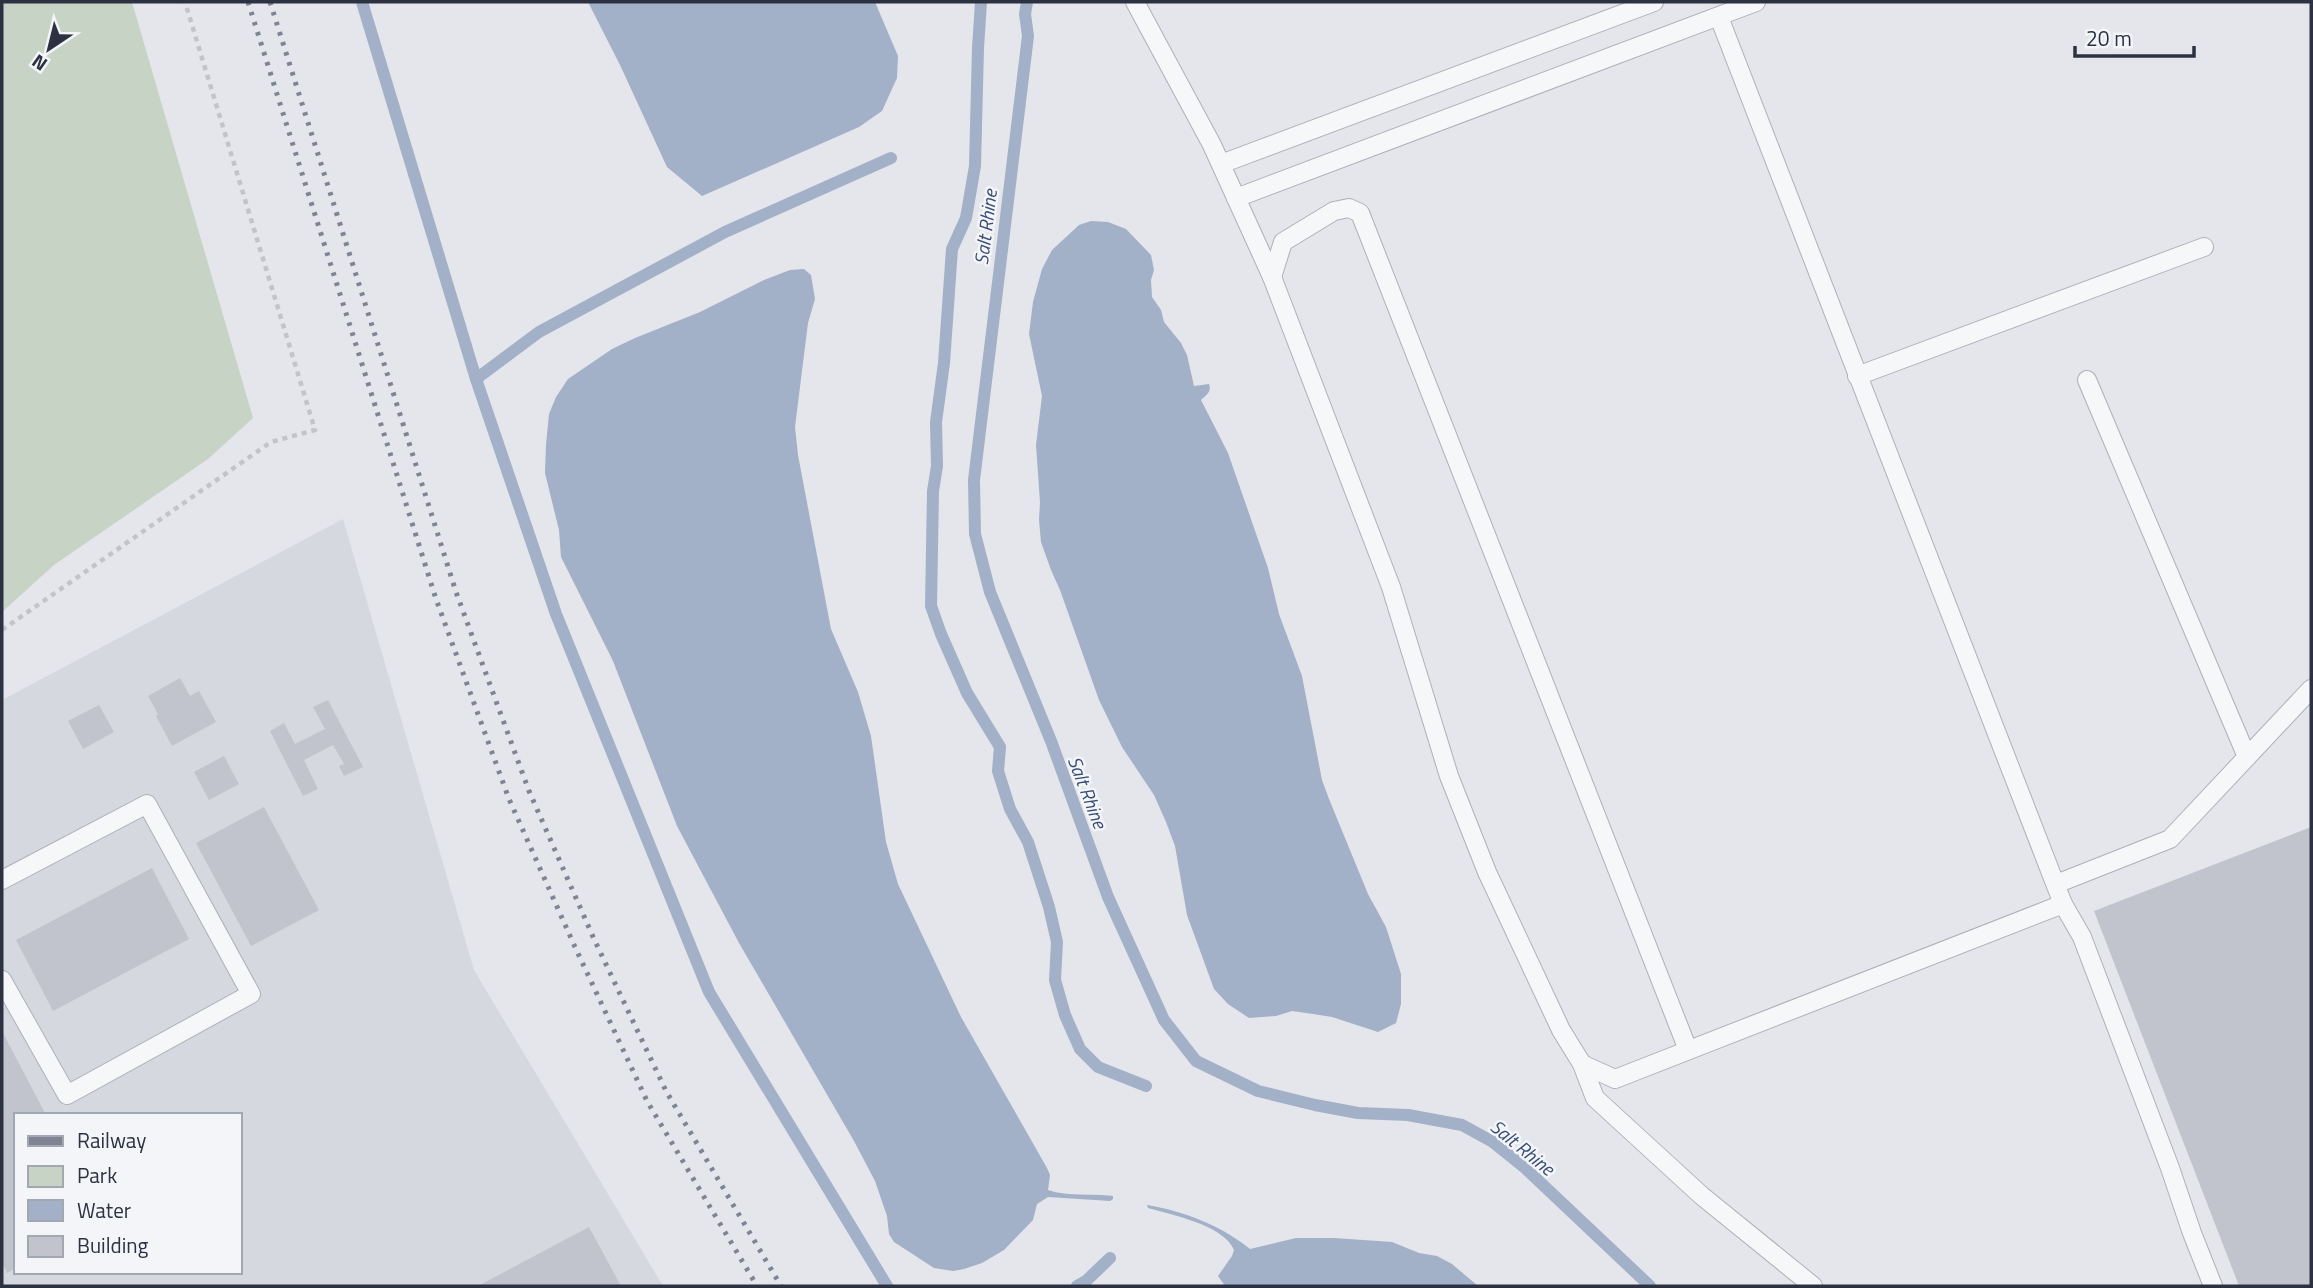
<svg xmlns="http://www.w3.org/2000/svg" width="2313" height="1288" viewBox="0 0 2313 1288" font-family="'Titillium Web',sans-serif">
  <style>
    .built { fill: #d6d8df; fill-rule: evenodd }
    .green { fill: #c7d4c5 }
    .water { fill: #a2b0c8 }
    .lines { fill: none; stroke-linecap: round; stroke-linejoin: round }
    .stream { stroke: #a2b0c8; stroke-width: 12 }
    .building { fill: #c1c4cd }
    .lane-casing { stroke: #adb0b8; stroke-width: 20 }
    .path { stroke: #c1c4c9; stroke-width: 4.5; stroke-dasharray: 5 5; stroke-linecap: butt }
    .lane { stroke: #f6f7f9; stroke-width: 18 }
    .rail { stroke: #7e8493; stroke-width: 5; stroke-dasharray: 3.5 7; stroke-linecap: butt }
    .labels { text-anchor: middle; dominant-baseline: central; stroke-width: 5; stroke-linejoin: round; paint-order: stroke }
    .water-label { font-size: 19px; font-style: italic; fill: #394d73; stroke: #f3f5f8 }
  </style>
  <rect width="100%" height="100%" fill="#e4e6eb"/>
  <!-- built -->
  <path class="built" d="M343,519L474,970L663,1286H2V700ZM16,1115H240V1272H16Z"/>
  <!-- green -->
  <path class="green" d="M2,2H132L253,418L208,459L54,565L2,612Z"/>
  <!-- water -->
  <g class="water">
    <path d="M588,2H875L898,56L897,78L882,111L859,127L702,196L667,167L620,65Z"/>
    <path d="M1091,221L1108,222L1126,229L1151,255L1154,270L1151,280L1152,297L1161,310L1164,322L1181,343L1187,355L1194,386L1209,384C1212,392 1206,395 1201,400L1228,453L1268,568L1279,614L1302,676L1322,780L1329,799L1368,894L1386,927L1401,974V1004L1396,1023L1378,1032L1332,1017L1313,1014L1292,1011L1276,1016L1249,1018L1228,1004L1214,989L1187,915L1175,846L1166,822L1154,795L1122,747L1099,700L1060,590L1051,570L1041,542L1039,520L1040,502L1036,445L1042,396L1029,334L1033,302L1042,269L1052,250L1079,225Z"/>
    <path d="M804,269L811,275L815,299L808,323L795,427L798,455L831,629L858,692L871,736L886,842L898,884L961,1017L1047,1168L1050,1175L1048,1190C1069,1197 1092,1193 1113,1196V1199L1110,1201L1048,1197L1037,1204L1033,1220L1004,1250L982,1263L964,1269L953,1271L934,1268L894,1242L889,1234L887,1216L875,1181L854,1141L739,943L677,826L613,661L561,557L559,530L545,473L546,445L549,414L556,397L568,379L612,349L635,338L700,312L764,280L790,270Z"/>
    <path d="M1147,1205C1184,1211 1222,1226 1250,1249L1296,1238H1334L1392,1242L1419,1253L1437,1256L1452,1264L1478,1286H1225L1218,1276L1232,1256L1234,1250C1224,1225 1172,1215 1148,1208Z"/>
  </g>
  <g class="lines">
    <!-- stream -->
    <g class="stream">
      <path d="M362,2L476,379L556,614L709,992L887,1286"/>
      <path d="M981,2L978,48L975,166L966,218L952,249L944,363L936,422L937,466L933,491L931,606L941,634L967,693L1000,747L998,771L1010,809L1028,842L1049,907L1057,942L1055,980L1065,1015L1080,1049L1098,1067L1146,1086"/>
      <path d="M1027,2L1025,14L1028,36L974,480L975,534L990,592L1051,741L1108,897L1164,1020L1196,1061L1258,1091L1315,1105L1358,1113L1408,1115L1462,1125L1493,1142L1524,1167L1650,1286"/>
      <path d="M476,379L539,332L725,232L891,158"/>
      <path d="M1077,1286L1086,1281L1110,1258"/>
    </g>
  </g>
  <!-- building -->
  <g class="building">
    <path d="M180,678L190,696L199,691L216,722L172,746L156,716L158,714L148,696Z"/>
    <path d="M328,700L363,767L344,776L339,766L344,764L333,745L304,760L318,789L303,796L270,731L284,723L295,744L325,729L313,707Z"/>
    <path d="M99,705L114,732L83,749L68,721Z"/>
    <path d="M224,756L239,784L209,800L194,772Z"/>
    <path d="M264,807L319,910L251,946L196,843Z"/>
    <path d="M2311,827V1286H2239L2094,911Z"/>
    <path d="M152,868L189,939L53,1011L16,940Z"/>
    <path d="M2,1031L46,1115H16V1268L7,1273L2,1262Z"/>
    <path d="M589,1227L621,1286H478Z"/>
  </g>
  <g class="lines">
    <!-- lane casing -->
    <g class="lane-casing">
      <g id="lane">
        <path d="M1135,2L1212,145L1272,277L1391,587L1449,776L1487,872L1561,1030L1582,1064L1595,1098L1702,1196L1813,1286"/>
        <path d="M1719,17L2063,904L2082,937L2170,1168L2192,1233L2213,1286"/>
        <path d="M1221,164L1654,2"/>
        <path d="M1236,198L1756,2"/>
        <path d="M1272,277L1283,242L1334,211L1349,208L1360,213L1688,1050"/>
        <path d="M1857,376L2204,247"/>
        <path d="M2087,380L2247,757"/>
        <path d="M2,880L147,804L251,994L67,1095L2,980"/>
        <path d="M2056,884L2170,839L2311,689"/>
        <path d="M1582,1064L1615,1079L2063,904"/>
      </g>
    </g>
    <!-- path -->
    <path class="path" d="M2,630L271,442L315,430L185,2"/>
    <!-- lane -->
    <use href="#lane" class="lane"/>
    <!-- rail -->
    <g class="rail">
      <path d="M248,2L436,599L509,799L575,947L647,1101L757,1286"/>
      <path d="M270,2L456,592L529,791L594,939L666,1091L781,1286"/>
    </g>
  </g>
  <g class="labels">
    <!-- water labels -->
    <g class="water-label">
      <text transform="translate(985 227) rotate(-83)">Salt Rhine</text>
      <text transform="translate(1088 792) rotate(69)">Salt Rhine</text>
      <text transform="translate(1523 1147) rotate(39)">Salt Rhine</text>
    </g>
  </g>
  <!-- border -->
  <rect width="2313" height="1288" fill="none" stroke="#2c3242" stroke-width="7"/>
  <!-- legend -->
  <rect x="14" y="1113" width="228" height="161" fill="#f3f5f8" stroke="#a3a7af" stroke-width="2"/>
  <rect x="28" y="1136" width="35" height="10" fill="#7e8493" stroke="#a3a7af" stroke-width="2"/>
  <text x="77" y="1148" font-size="21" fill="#2c3242">Railway</text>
  <rect x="28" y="1166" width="35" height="21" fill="#c7d4c5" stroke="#a3a7af" stroke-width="2"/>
  <text x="77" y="1183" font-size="21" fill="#2c3242">Park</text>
  <rect x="28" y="1200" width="35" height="21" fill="#a2b0c8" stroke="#a3a7af" stroke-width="2"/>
  <text x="77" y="1218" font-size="21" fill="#2c3242">Water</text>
  <rect x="28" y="1236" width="35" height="21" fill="#c1c4cd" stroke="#a3a7af" stroke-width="2"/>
  <text x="77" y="1253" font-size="21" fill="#2c3242">Building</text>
  <!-- north arrow -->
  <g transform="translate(49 49) rotate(215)" stroke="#f3f5f8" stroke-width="5" paint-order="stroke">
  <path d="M0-5L12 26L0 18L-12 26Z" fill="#2c3242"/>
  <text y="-10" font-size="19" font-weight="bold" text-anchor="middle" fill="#2c3242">N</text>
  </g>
  <!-- scale -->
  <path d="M2075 46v10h119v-10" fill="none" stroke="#2c3242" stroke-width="3.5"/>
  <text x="2086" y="46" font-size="21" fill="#2c3242" stroke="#f3f5f8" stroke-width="5" paint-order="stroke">20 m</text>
</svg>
